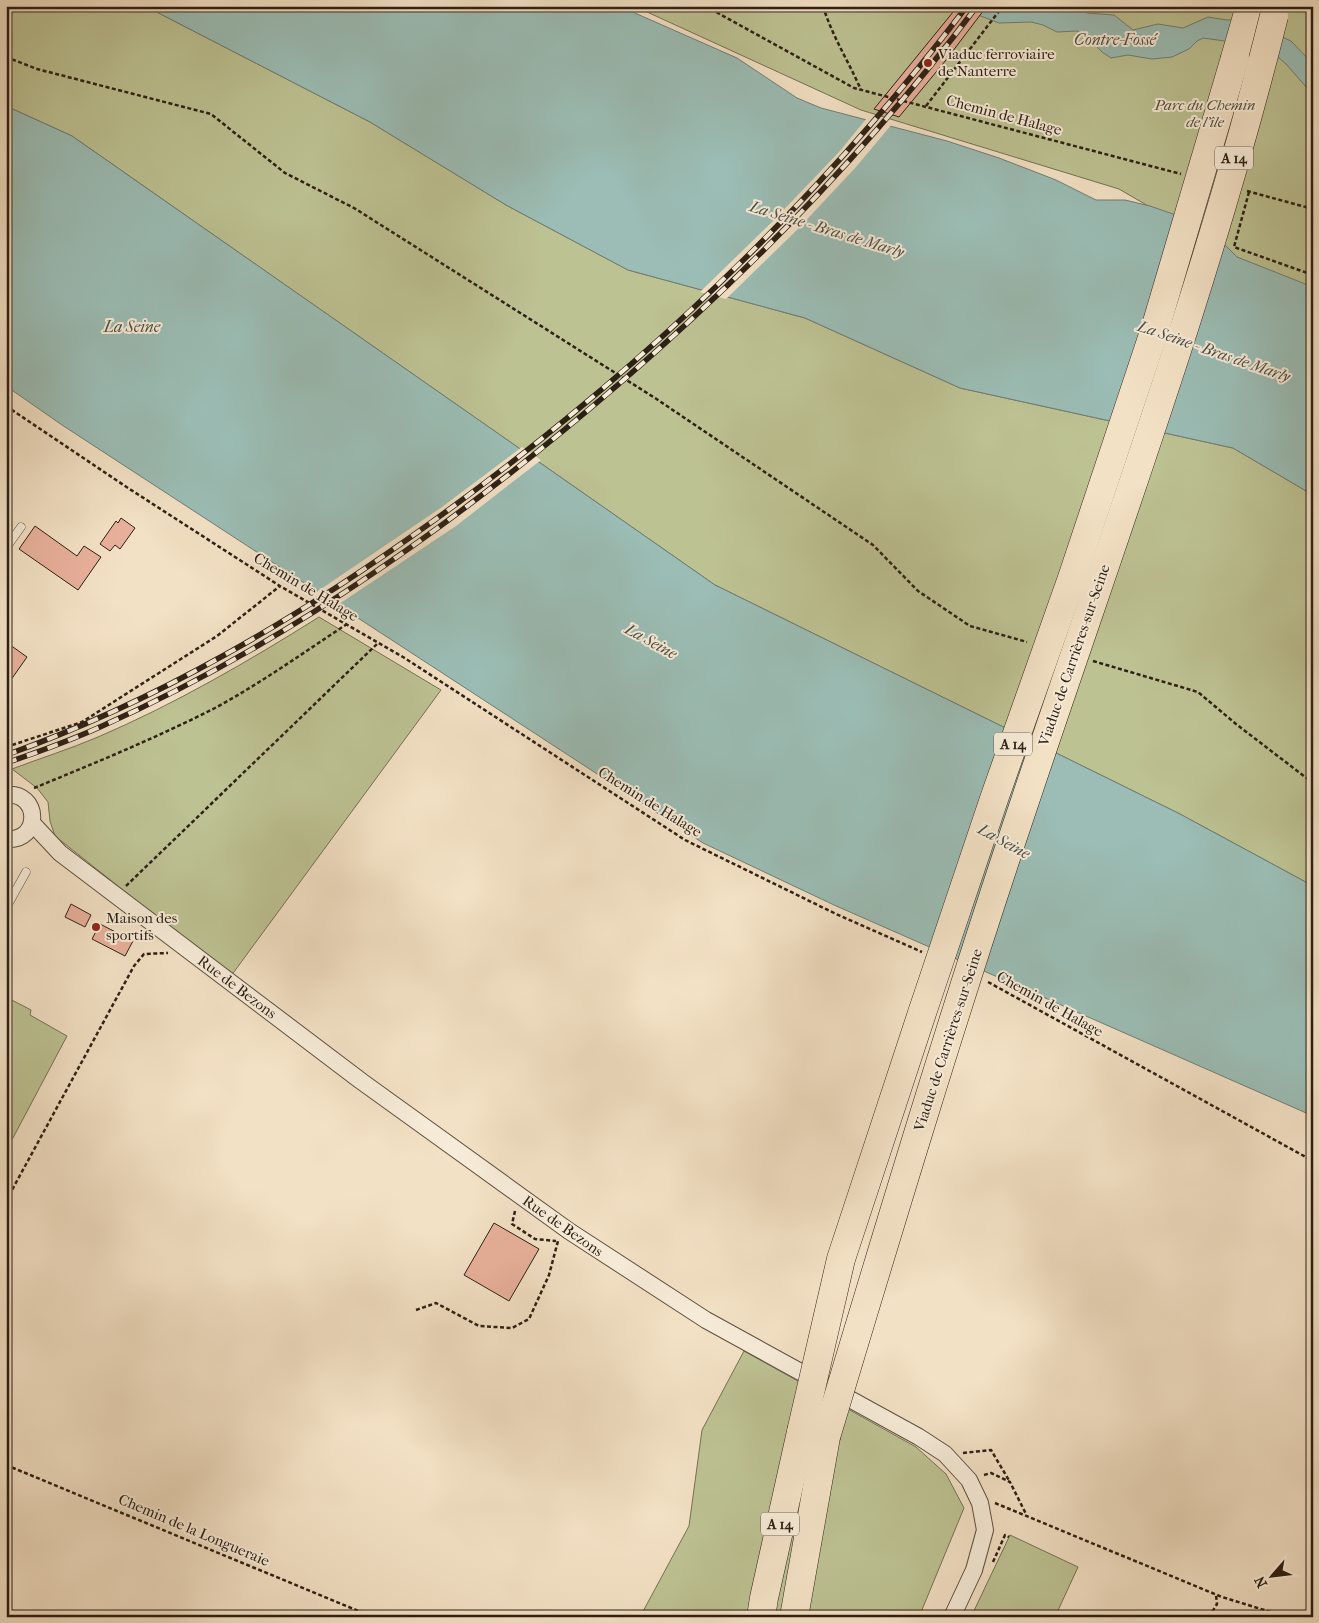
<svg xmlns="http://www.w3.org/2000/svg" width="1319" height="1623" viewBox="0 0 1319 1623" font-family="'IM FELL French Canon',serif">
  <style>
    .green { fill: #bdc293; stroke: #757154 }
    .water { fill: #9bbdb5; stroke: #6f7e75 }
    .pier { fill: #f3e1c5 }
    .building { fill: #e9b19c; stroke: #2d2015 }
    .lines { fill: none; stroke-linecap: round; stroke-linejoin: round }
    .service-casing { stroke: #5e5041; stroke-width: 9 }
    .minor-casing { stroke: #5e5041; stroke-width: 18 }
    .motorway-casing { stroke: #2d2015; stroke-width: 29 }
    .path { stroke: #2d2015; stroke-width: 2.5; stroke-dasharray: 4 2.5; stroke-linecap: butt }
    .service { stroke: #f7ecd9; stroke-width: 8 }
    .minor { stroke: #f7ecd9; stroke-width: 16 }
    .motorway { stroke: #f3e1c5; stroke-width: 28 }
    .rail-casing { stroke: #2d2015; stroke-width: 5.5 }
    .rail { stroke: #f7ecd9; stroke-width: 4; stroke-dasharray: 11; stroke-linecap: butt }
    .motorway-bridge-casing { stroke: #2d2015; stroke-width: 29; stroke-linecap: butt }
    .motorway-bridge { stroke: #f3e1c5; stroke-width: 28 }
    .poi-dot { fill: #8f2418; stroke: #f7ecd9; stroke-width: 2 }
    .labels { text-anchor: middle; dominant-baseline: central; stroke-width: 4; stroke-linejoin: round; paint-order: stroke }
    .shield { fill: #f7ecd9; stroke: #6a5d50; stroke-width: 1 }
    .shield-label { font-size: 14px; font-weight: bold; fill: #2d2015 }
    .poi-label { font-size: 15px; fill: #2d2015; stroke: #f7ecd9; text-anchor: start }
    .park-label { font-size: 15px; font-style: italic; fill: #58513b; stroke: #f7ecd9 }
    .street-label { font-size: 15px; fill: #2d2015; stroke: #f7ecd9 }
    .water-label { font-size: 16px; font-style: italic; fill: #4e4f45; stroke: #f7ecd9 }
  </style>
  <rect width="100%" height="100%" fill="#f3e1c5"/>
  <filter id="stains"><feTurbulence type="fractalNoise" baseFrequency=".004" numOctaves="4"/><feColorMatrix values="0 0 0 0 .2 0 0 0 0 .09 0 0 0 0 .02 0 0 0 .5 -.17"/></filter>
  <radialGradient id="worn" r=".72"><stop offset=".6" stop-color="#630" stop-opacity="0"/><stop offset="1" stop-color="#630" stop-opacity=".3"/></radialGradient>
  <!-- green -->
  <g class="green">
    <path d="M6,6H145L370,122L506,205L628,270L805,318L960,388L1233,448L1313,495V886L1180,814L715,585L72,136L6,106Z"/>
    <path d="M634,6H1313V289L1236,257L1119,189L861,110Z"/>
    <path d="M319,617L441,690L231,976L55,836L50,821L48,802L37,788L12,769C41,758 70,749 98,737C175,704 249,661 319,617Z"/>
    <path d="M8,998L31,1010L30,1015L67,1036L6,1151V1001Z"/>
    <path d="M744,1351L916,1447L946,1474L964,1508L919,1617H640L689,1526L702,1430Z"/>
    <path d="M1010,1535L1078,1567L1055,1617H971Z"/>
  </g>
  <!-- water -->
  <g class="water">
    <path d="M145,6H619L737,58L797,98L821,108L947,141L999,158L1056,180L1096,200H1125L1150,206L1176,215L1225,245L1237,257L1313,287V495L1233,448L960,388L805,318L628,270L506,205L370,122Z"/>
    <path d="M918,6H1076L1087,13L1114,15L1133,30L1158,24L1183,28L1208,17L1227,20L1243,19L1291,41L1313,64V92L1307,88L1286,64L1279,58L1232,42L1203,38L1197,41L1189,49L1172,57L1152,59L1128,55L1111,58L1102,52L1086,35L1077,31L1057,32L1043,25L1031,22L999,23L965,10Z"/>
    <path d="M6,106L72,136L715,585L1180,814L1313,886V1116L834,905L703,843L62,425L6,386Z"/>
  </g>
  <!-- pier -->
  <g class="pier">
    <path d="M867,118L892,124L856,167L798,229L726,299L700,292L772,222L839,152Z"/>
    <path d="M522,447L541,460L456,526L336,606L315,593L442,507Z"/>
  </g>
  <!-- building -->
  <g class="building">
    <path d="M958,6H987L946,60L899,117L874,109Z"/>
    <path d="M121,518L135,528L120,549L115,545L110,551L100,544L116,521L118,523Z"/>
    <path d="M35,526L77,556L84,546L101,557L78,590L19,549Z"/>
    <path d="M6,642L27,657L6,687Z"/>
    <path d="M71,904L91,915L85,927L65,917Z"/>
    <path d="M100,924L133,941L125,956L92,939Z"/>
    <path d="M494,1223L539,1249L509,1301L464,1275Z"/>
  </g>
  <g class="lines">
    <!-- service casing -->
    <g class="service-casing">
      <g id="service">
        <path d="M6,548L21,527"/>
        <path d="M6,908L26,872"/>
      </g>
    </g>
    <!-- minor casing -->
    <g class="minor-casing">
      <g id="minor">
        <path d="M6,795C40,791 42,842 6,839"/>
        <path d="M32,823L60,853L361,1081L569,1231L706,1320L919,1437L945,1454L969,1480L980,1503L985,1530L974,1570L952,1617"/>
      </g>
    </g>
    <!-- motorway casing -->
    <g class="motorway-casing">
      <g id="motorway">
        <path d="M1235,58L1250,6"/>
        <path d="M761,1617L764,1598L801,1432"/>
        <path d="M794,1617L826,1437"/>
      </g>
    </g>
    <!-- path -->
    <g class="path">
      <path d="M705,6L854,88L1181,174"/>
      <path d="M823,6C832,36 849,62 861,90"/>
      <path d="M1306,6L1313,13"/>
      <path d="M6,57L37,69L211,114L285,173L354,208L655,398L873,545L918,591L970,626L1027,642"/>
      <path d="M926,106L1003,6"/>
      <path d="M1247,191L1313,209"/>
      <path d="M1249,192L1234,247L1313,275"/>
      <path d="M6,406L128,488L280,586L403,657L685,840L836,914L922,952"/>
      <path d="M1093,661L1198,692L1236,724L1313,783"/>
      <path d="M6,747L82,722L217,636L280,586"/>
      <path d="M34,788C95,763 156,738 215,708C261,683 303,653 347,624"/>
      <path d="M126,886L378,643"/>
      <path d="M988,982L1313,1161"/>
      <path d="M6,1201L134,966L144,954L168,953"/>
      <path d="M515,1211L512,1224L535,1239L556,1241"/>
      <path d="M416,1310L436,1303L479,1326L512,1328L529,1319L549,1275L558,1241"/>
      <path d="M963,1453L991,1450L1010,1482"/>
      <path d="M6,1465L373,1617"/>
      <path d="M984,1475L991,1473L1010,1482L1026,1514"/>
      <path d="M995,1503L1222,1597L1287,1617"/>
      <path d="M993,1562L1005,1535L1009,1537"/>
      <path d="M1209,1617L1217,1604L1216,1595"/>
    </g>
    <!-- service -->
    <use href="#service" class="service"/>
    <!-- minor -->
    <use href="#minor" class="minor"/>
    <!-- motorway -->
    <use href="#motorway" class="motorway"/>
    <!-- rail casing -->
    <g class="rail-casing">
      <g id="rail">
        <path d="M6,755C158,701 298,618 429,524C631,379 816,205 967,6"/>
        <path d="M6,763C38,752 69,741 100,727C290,642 463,518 620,383C751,270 873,145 977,6"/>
      </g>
    </g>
    <!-- rail -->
    <use href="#rail" class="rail"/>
    <!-- motorway-bridge casing -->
    <g class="motorway-bridge-casing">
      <g id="motorway-bridge">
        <path d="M801,1432L841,1259L923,1010L995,796L1072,578L1155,329L1235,58"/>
        <path d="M826,1437C890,1224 954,1011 1025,801C1112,541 1208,281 1274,16"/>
      </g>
    </g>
    <!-- motorway-bridge -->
    <use href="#motorway-bridge" class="motorway-bridge"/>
  </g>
  <!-- markers -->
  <g class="poi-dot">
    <circle cx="928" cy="63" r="5"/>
    <circle cx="96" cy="927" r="5"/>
  </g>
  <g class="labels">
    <!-- shield labels -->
    <g class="shield">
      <rect x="1215" y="146.5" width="38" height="23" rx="4"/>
      <rect x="994" y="732.5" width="38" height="23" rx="4"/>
      <rect x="761" y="1512.5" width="38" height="23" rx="4"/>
    </g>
    <g class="shield-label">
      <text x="1234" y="158">A 14</text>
      <text x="1013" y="744">A 14</text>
      <text x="780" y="1524">A 14</text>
    </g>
    <!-- poi labels -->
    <g class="poi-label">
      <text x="938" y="54">Viaduc ferroviaire<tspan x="938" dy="17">de Nanterre</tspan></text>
      <text x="106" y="918">Maison des<tspan x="106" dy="17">sportifs</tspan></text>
    </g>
    <!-- park labels -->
    <g class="park-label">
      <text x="1205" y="105">Parc du Chemin<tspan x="1205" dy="17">de l'île</tspan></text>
    </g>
    <!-- street labels -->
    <g class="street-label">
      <text transform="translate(1004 115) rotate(15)">Chemin de Halage</text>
      <text transform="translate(306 587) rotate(31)">Chemin de Halage</text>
      <text transform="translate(1074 655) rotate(-71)">Viaduc de Carrières-sur-Seine</text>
      <text transform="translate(650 802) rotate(32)">Chemin de Halage</text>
      <text transform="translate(237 987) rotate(37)">Rue de Bezons</text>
      <text transform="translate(1050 1004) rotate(29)">Chemin de Halage</text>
      <text transform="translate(948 1040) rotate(-72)">Viaduc de Carrières-sur-Seine</text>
      <text transform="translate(563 1226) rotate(35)">Rue de Bezons</text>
      <text transform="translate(194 1530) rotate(23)">Chemin de la Longueraie</text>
    </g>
    <!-- water labels -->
    <g class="water-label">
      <text x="1115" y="39">Contre-Fossé</text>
      <text transform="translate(827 229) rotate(17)">La Seine - Bras de Marly</text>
      <text x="132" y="326">La Seine</text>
      <text transform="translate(1214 351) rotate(19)">La Seine - Bras de Marly</text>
      <text transform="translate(651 641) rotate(29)">La Seine</text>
      <text transform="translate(1004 841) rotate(29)">La Seine</text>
    </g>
  </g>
  <!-- margin -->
  <rect width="1319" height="1623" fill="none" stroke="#f3e1c5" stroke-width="25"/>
  <rect x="8" y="8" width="1304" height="1608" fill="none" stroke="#2d2015" stroke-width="2.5"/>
  <rect x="12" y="12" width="1294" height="1598" fill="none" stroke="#2d2015"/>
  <!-- north arrow -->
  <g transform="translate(1272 1576) rotate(242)" stroke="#f7ecd9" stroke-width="4" paint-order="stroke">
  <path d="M0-4L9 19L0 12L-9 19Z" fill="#2d2015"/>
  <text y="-8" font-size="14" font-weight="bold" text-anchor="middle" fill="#2d2015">N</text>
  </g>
  <rect width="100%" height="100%" filter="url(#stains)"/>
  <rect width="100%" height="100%" fill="url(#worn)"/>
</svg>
